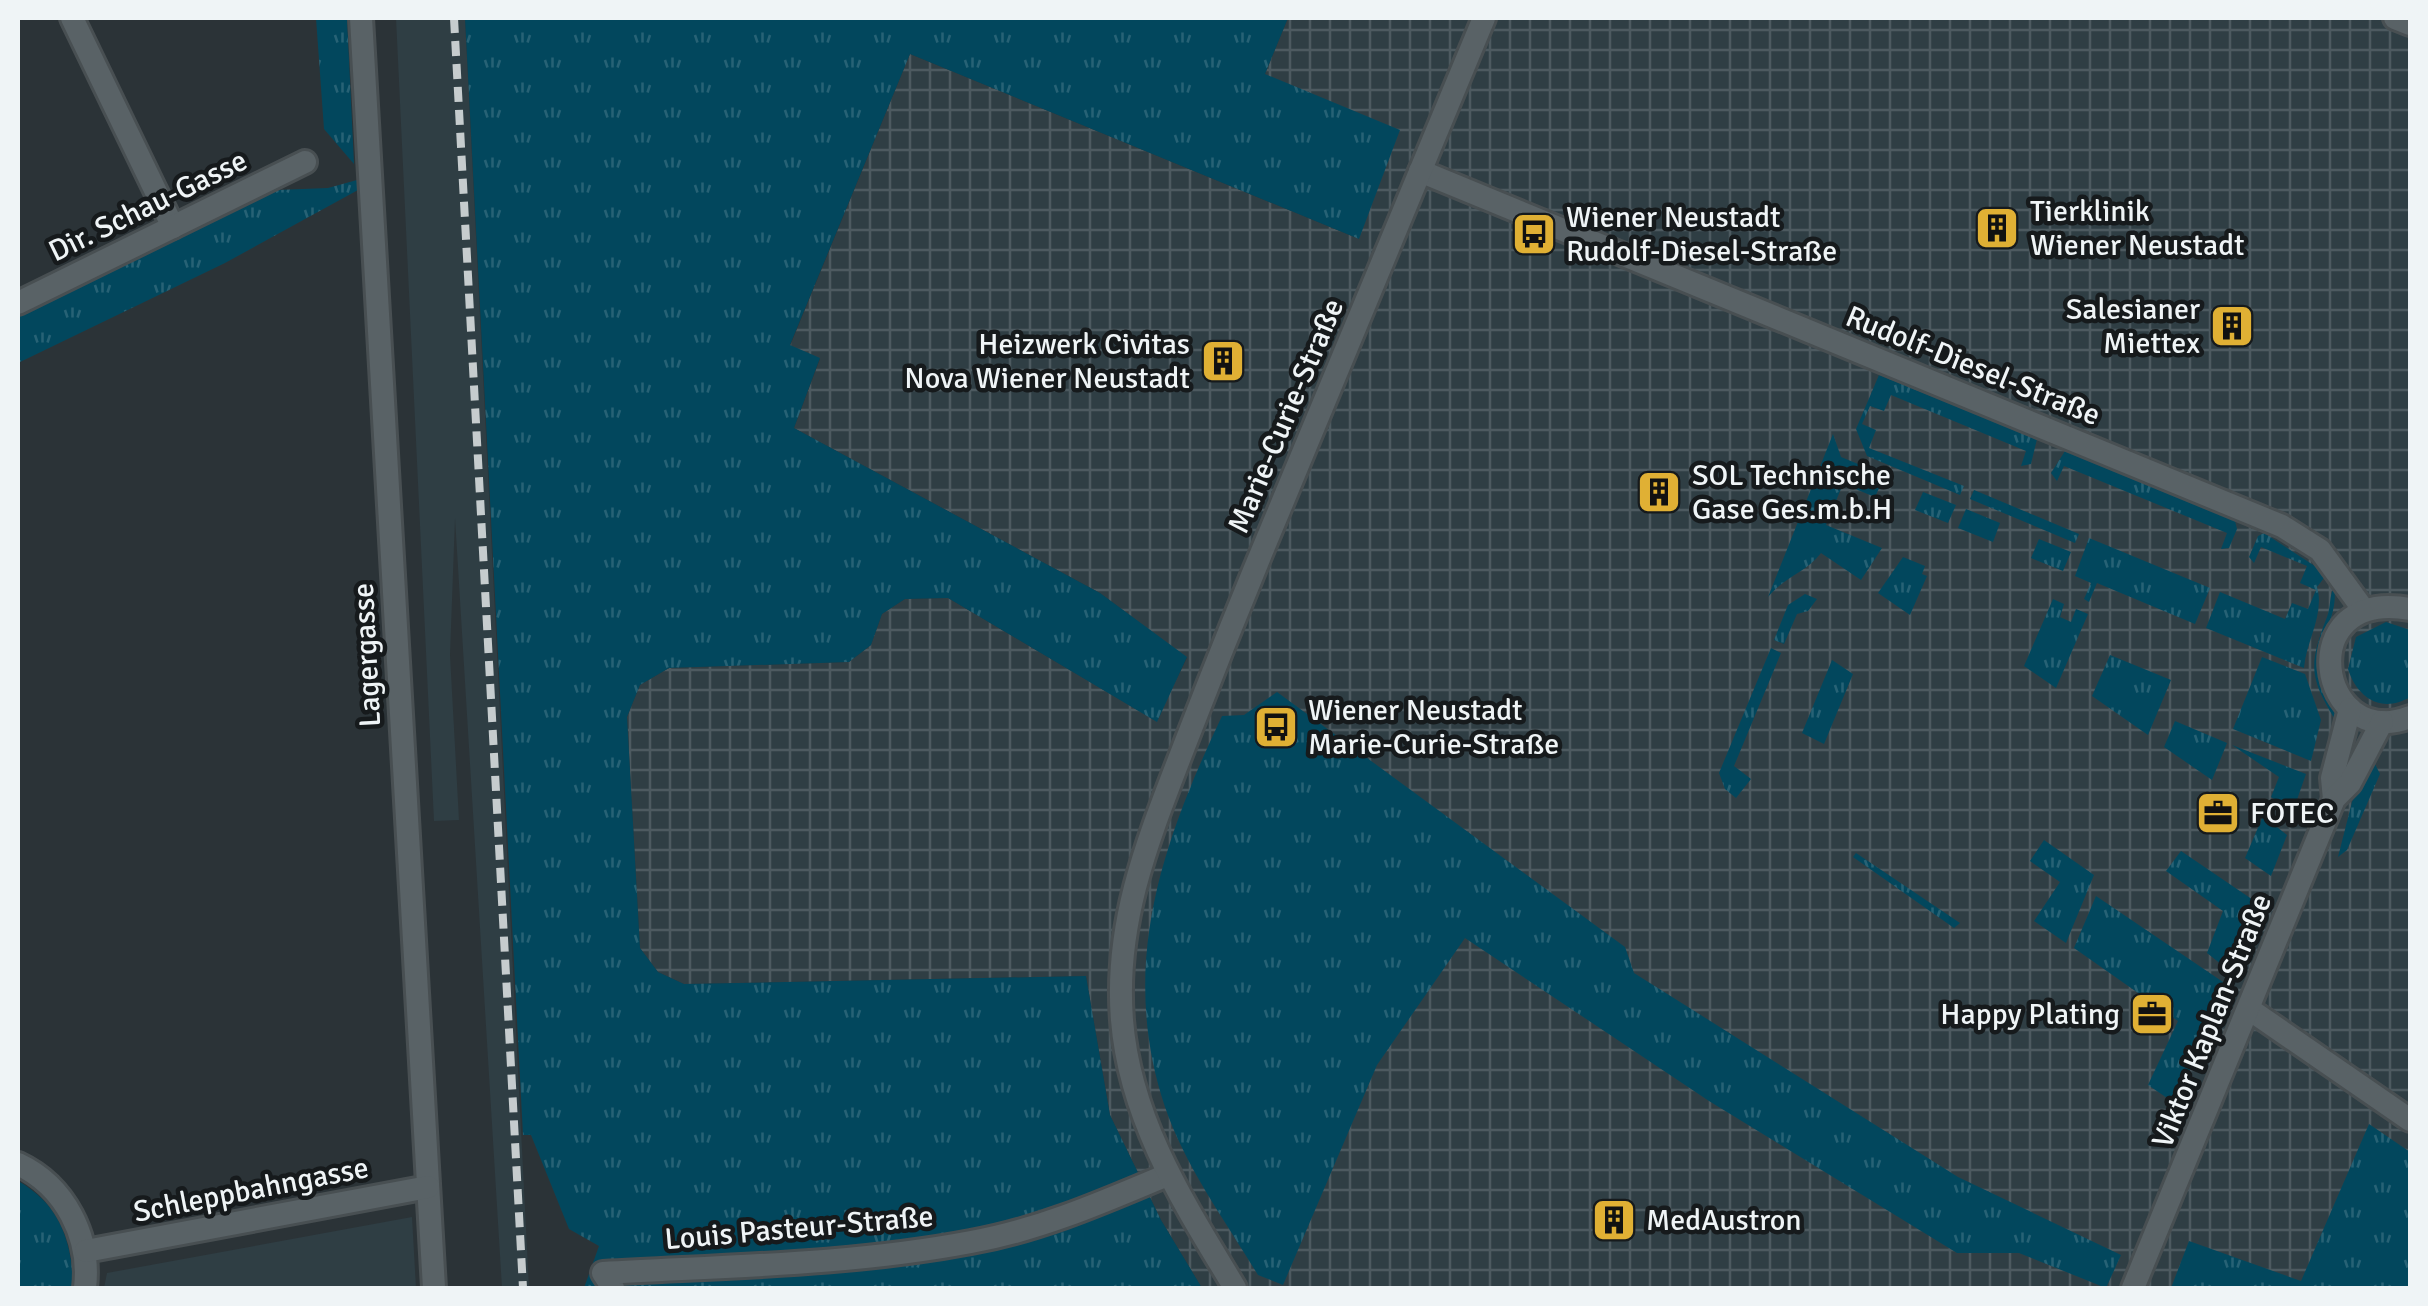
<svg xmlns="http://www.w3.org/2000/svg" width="2428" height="1306" viewBox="0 0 2428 1306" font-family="Signika,sans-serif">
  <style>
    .built { fill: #2f3e44 }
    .industrial { fill: url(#industrial-grid) }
    .grass { fill: url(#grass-tufts) }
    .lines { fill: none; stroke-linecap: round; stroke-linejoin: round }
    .street-casing { stroke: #484f52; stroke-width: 28 }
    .street { stroke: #596266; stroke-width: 22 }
    .rail { stroke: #c6ccce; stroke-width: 8; stroke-dasharray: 15 8; stroke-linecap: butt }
    .labels { text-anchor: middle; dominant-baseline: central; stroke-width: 9; stroke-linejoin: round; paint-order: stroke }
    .street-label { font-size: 30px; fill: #eff4f6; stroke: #161a1c }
    .poi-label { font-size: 30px; fill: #eff4f6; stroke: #161a1c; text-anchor: start }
  </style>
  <defs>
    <pattern id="industrial-grid" width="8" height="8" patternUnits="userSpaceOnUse" patternTransform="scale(2.5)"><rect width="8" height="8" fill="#2f3e44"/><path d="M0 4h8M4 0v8" fill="none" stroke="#4d5a60"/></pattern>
    <pattern id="grass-tufts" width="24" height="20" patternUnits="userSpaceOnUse" patternTransform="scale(2.5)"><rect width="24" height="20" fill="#02475d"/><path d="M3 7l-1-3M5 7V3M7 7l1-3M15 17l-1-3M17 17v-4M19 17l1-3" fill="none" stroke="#276275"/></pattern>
  </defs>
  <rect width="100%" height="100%" fill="#2b3337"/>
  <!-- built -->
  <g class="built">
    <path d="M396,18H465L529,1288H502L455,518L450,655L459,820L434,821Z"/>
    <path d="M412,1217L416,1288H104L107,1273Z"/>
  </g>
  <!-- industrial -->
  <path class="industrial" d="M1288,18H2410V1288H1202L1161,1220L1110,1115L1086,976L684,984L658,972L640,948L627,717L640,685L669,668L849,662L871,645L882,614L905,599L948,598L1156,721L1187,658L1100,593L794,428L820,359L790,346L910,54L1359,239L1265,74Z"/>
  <!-- grass -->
  <g class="grass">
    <path d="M316,18H347L354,164L324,129Z"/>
    <path d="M465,18H1288L1265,74L1400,130L1359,239L910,54L790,345L820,358L794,428L1100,593L1187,657L1157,722L948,598L905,599L882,614L871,645L849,662L669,668L640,685L627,717L640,948L658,972L684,984L1086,976L1110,1115L1161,1220L1202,1288H584L599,1246L569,1229L531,1135H523Z"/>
    <path d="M357,180L358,190L225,263L18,363V315L277,190L328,188Z"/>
    <path d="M1879,375L2037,439L2031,464L2021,466L2026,451L1891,395L1884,411L1870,406L1862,424L1876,430L1869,448L1964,486L1960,495L1867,456L1856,429Z"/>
    <path d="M1833,434L1841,457L1885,475L1875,497L1843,484L1826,525L1882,548L1861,580L1821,553C1806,573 1785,576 1768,597Z"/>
    <path d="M2065,451L2235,521L2237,529L2229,548L2221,549L2227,533L2064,466L2057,481L2051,473Z"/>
    <path d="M1974,490L2079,534L2075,543L1970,499Z"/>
    <path d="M1923,492L1956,505L1948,523L1915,510Z"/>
    <path d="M1966,509L2000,523L1993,542L1958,528Z"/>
    <path d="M2264,533L2327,574L2317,587C2325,614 2306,641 2304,668L2206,628L2220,592L2285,619L2292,603L2308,609L2316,590L2300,583L2307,566L2261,547L2254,563L2249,557L2258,536Z"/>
    <path d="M2089,538L2210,588L2195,624L2097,583L2089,602L2084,599L2091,583L2075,576Z"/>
    <path d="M2039,539L2071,552L2063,571L2031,558Z"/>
    <path d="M1903,557L1925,566L1922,574L1927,576L1910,615L1878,593Z"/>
    <path d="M2334,587C2339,617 2318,636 2319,665C2319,690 2337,704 2339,726C2310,679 2307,668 2327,617C2331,607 2329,596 2334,587Z"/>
    <path d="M1805,594L1817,599L1808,611L1797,614L1784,644L1774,640L1788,605Z"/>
    <path d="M2053,599L2064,604L2060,617L2071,622L2076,609L2088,614L2056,688L2024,666Z"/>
    <path d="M2386,622L2410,630V697C2382,714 2357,698 2348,669L2356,637Z"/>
    <path d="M1771,648L1781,653L1734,766L1751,779L1736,798L1725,789L1719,773Z"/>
    <path d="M2110,655L2171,680L2148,735L2092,696Z"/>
    <path d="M2262,657L2305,674L2321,720L2311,761L2233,729Z"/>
    <path d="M1832,660L1853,674L1824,744L1802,733Z"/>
    <path d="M1277,692L1625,947L1634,973L1958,1177L2121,1255L2106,1288L2019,1253H1957L1709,1101L1465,938L1377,1065L1283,1285L1258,1275C1226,1222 1185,1166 1165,1107C1118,966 1162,843 1222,716L1244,715Z"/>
    <path d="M2175,721L2227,743L2212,780L2164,747Z"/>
    <path d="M2232,745L2306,774L2293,811L2271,797L2279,777Z"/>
    <path d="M2371,756L2380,774L2347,850L2338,857L2352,802Z"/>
    <path d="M2263,816L2287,835L2271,876L2245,858Z"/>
    <path d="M2044,840L2094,875L2066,943L2034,921L2060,882L2030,861Z"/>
    <path d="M2181,851L2259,904L2231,972L2207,953L2223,911L2166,871Z"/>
    <path d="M1856,853L1960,923L1954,928L1853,857Z"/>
    <path d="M2096,896L2226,984L2176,1104L2148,1085L2178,1021L2074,948Z"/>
    <path d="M2369,1124L2410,1152V1288H2171L2189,1241L2301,1281Z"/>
    <path d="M18,1181C61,1205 71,1241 74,1288H18Z"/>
  </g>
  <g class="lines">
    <!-- street casing -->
    <g class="street-casing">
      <g id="street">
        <path d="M72,18L173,227"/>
        <path d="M361,18L434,1288"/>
        <path d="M2395,18L2410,24"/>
        <path d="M1420,171L2282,526L2320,550L2363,609"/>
        <path d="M18,303L305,162"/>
        <path d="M2410,609C2291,587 2317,753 2410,717"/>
        <path d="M2334,799L2332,778L2350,709"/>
        <path d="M2249,1009L2410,1120"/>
        <path d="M18,1164C65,1186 91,1237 85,1288"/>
        <path d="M86,1251L428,1187"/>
        <path d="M613,1288L603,1273C726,1266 850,1265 971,1242C1039,1230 1103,1202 1167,1175"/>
        <path d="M1235,1288C1185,1205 1130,1121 1122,1020C1114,920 1150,835 1185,744C1215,666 1246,589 1278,513C1347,348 1416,183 1484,18"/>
        <path d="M2133,1288L2334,799L2350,783L2382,722"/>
      </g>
    </g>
    <!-- street -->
    <use href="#street" class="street"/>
    <!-- rail -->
    <path class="rail" d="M454,18L523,1288"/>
  </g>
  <!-- icons -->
  <defs>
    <g id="building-square" transform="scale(2.25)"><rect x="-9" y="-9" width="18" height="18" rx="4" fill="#e0b034" stroke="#161a1c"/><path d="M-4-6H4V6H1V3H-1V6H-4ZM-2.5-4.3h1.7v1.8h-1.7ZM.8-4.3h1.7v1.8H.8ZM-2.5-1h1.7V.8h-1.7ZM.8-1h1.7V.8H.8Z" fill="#111"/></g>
    <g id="bus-square" transform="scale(2.25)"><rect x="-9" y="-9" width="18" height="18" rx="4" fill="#e0b034" stroke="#161a1c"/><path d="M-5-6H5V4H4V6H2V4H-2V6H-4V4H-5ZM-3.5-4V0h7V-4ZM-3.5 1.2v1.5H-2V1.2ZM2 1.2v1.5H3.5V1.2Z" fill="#111"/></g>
    <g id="office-square" transform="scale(2.25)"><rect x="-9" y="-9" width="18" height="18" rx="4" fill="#e0b034" stroke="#161a1c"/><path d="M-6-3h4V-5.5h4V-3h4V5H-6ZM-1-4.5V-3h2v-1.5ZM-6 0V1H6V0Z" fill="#111"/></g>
  </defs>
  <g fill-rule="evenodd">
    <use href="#building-square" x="1997" y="228"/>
    <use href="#bus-square" x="1534" y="234"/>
    <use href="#building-square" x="2232" y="326"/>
    <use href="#building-square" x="1223" y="361"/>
    <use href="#building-square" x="1659" y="492"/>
    <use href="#bus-square" x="1276" y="727"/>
    <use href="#office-square" x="2218" y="813"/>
    <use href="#office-square" x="2152" y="1014"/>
    <use href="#building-square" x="1614" y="1220"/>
  </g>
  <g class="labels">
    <!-- street labels -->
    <g class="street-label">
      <text transform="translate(148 206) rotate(-26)">Dir. Schau-Gasse</text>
      <text transform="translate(1973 366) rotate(22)">Rudolf-Diesel-Straße</text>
      <text transform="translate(1286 416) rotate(-67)">Marie-Curie-Straße</text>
      <text transform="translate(367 655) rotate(-93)">Lagergasse</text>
      <text transform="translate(2212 1021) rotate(-68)">Viktor Kaplan-Straße</text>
      <text transform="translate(251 1190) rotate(-11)">Schleppbahngasse</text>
      <text transform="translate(799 1228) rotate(-5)">Louis Pasteur-Straße</text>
    </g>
    <!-- poi labels -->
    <g class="poi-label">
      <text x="2030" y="211">Tierklinik<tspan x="2030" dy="34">Wiener Neustadt</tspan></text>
      <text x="1566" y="217">Wiener Neustadt<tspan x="1566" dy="34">Rudolf-Diesel-Straße</tspan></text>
      <text x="2200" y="309" text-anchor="end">Salesianer<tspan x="2200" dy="34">Miettex</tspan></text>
      <text x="1190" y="344" text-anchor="end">Heizwerk Civitas<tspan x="1190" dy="34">Nova Wiener Neustadt</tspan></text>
      <text x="1692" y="475">SOL Technische<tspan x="1692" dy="34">Gase Ges.m.b.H</tspan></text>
      <text x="1308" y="710">Wiener Neustadt<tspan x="1308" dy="34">Marie-Curie-Straße</tspan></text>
      <text x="2250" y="813">FOTEC</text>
      <text x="2120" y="1014" text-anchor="end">Happy Plating</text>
      <text x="1646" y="1220">MedAustron</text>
    </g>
  </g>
  <!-- border -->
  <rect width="2428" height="1306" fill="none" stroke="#eff4f6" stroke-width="40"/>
</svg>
